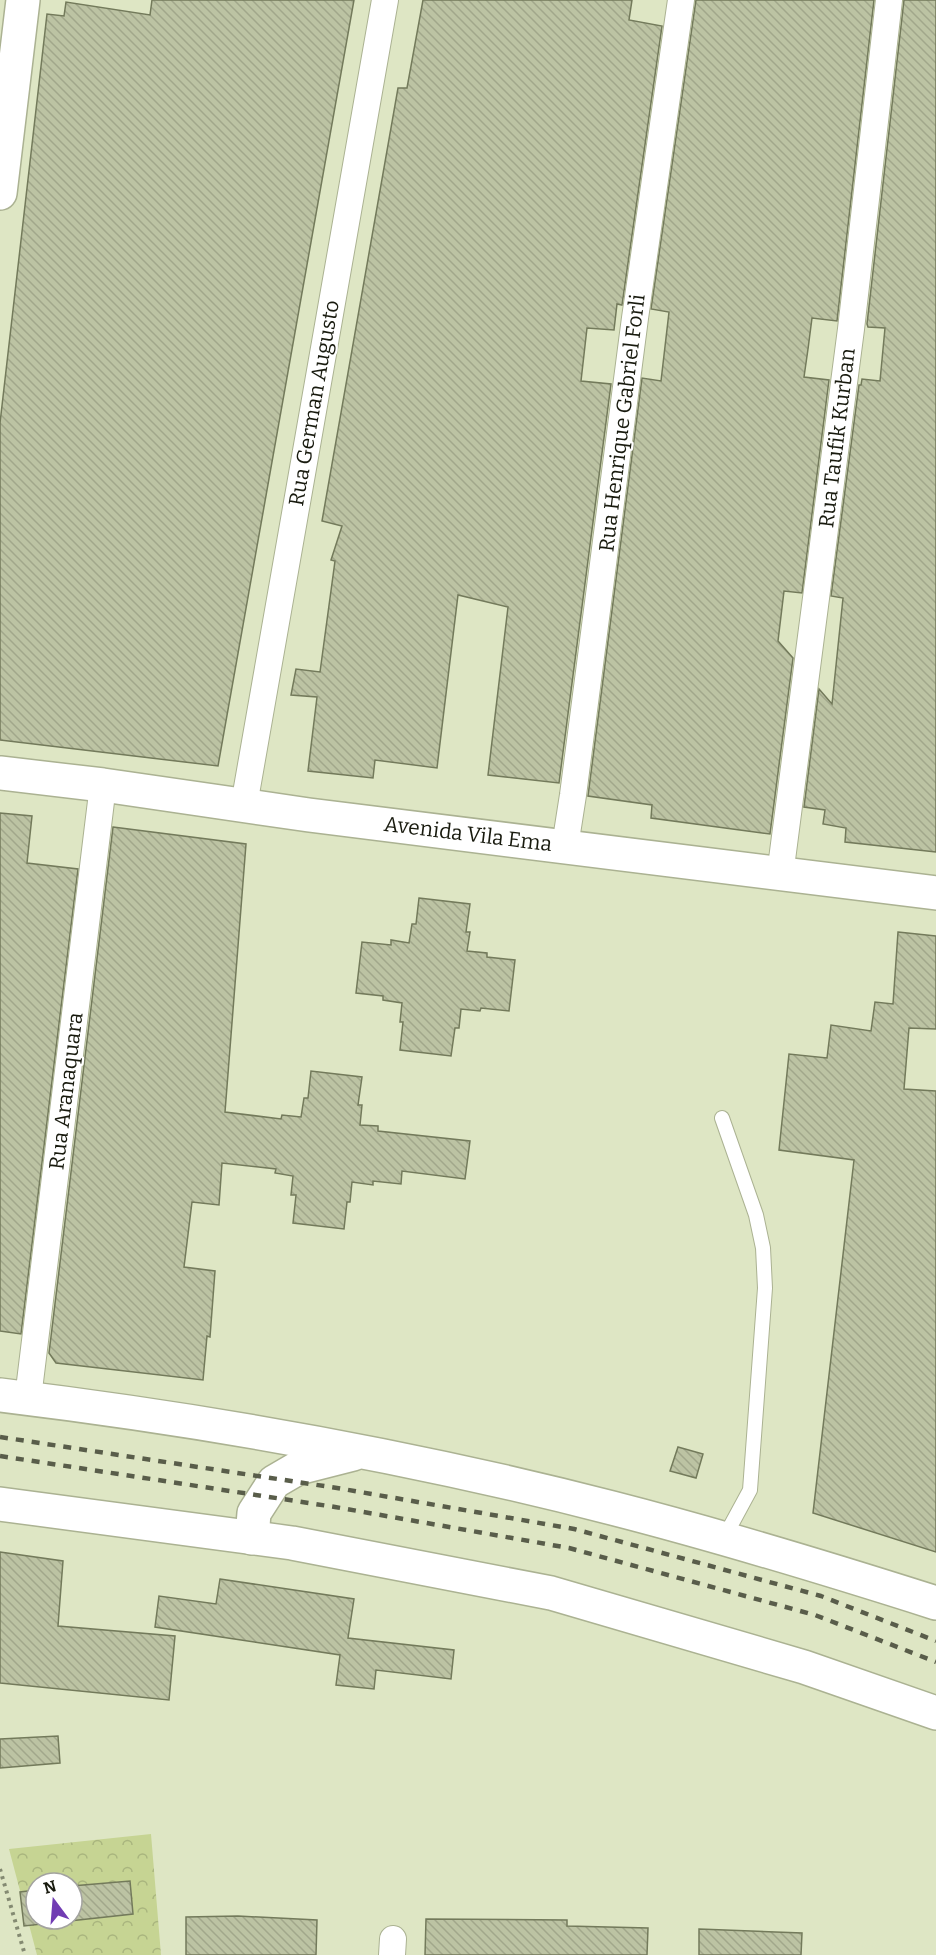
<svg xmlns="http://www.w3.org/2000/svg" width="936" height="1955" viewBox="0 0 936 1955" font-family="Bitter,serif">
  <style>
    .park { fill: url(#park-crowns); fill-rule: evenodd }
    .building { fill: url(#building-back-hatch); stroke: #737a5b; stroke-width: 1.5 }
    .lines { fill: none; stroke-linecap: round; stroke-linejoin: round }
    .lane-casing { stroke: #abb292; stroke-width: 16 }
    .street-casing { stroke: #abb292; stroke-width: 28 }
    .secondary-casing { stroke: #abb292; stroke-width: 36 }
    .primary-casing { stroke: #abb292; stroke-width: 36 }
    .path { stroke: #848a72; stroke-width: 4; stroke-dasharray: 3 4.5; stroke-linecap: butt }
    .lane { stroke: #fff; stroke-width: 14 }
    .street { stroke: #fff; stroke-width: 26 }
    .secondary { stroke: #fff; stroke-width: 33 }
    .primary { stroke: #fff; stroke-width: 33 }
    .rail { stroke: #595d4a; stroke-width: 4.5; stroke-dasharray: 8 8; stroke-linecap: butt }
    .labels { text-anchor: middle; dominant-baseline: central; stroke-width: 4.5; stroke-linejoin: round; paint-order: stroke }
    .street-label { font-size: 21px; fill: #181a0e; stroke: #fff }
  </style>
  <defs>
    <pattern id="park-crowns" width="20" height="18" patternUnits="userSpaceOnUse" patternTransform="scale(1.5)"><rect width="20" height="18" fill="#c6d493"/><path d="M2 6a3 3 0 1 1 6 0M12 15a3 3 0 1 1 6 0" fill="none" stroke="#a9b57e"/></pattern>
    <pattern id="building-back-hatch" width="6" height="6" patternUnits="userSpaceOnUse" patternTransform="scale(1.5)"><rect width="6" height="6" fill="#bcc3a3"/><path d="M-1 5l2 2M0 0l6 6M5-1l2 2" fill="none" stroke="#a1a78b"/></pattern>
  </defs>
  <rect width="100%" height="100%" fill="#dee6c4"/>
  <!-- park -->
  <path class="park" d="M151,1834L161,1955H37L9,1849ZM36,1883H72V1919H36Z"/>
  <!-- building -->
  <g class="building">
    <path d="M152,0H354L218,766L0,740V423L47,14L64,16L66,2L150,15Z"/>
    <path d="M423,0H632L629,20L662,26L622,305L617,304L614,330L587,328L581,381L611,384L559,783L488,775L508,607L458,595L437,768L375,760L373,778L308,771L317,697L291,695L296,669L320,672L335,561L331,560L342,526L322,521L398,88H407Z"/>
    <path d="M696,0H874L837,321L812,318L808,349L804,377L829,380L802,593L784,591L778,641L793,658L770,834L651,818L652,805L588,796L642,378L661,381L669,312L651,309Z"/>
    <path d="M904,0H936V852L845,842L846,828L823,824L825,810L804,807L819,689L832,704L843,598L831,596L859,385H861L862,379L880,381L885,328L868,327L867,324Z"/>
    <path d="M0,813L32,816L27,863L78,869L21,1334L0,1331Z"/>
    <path d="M113,827L246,844L225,1112L281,1119L282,1115L301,1117L304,1098H308L311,1071L362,1077L358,1105H362L360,1125L378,1126V1131L470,1141L465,1179L402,1171L401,1184L373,1181V1185L352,1182L350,1202H347L344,1229L293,1223L296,1195H291L293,1176L275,1173L276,1169L222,1163L219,1205L192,1202L184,1267L215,1271L210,1337L207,1336L203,1380L56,1363L49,1353Z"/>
    <path d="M419,898L470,904L466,932H470L467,951L487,953V957L515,960L509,1011L481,1008L480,1011L461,1009L459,1028H455L451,1056L400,1050L403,1022H400L402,1003L383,1000V996L356,993L362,942L391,945V940L409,943L412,924H416Z"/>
    <path d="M898,932L936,936V1029L909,1028L904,1089L936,1091V1552L813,1513L854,1160L779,1150L789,1054L827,1058L831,1025L871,1031L875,1002L893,1004Z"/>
    <path d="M678,1447L703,1454L696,1478L670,1471Z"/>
    <path d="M0,1552L63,1561L58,1626L175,1636L169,1700L0,1683Z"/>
    <path d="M220,1579L354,1599L348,1638L454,1650L451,1679L376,1670L374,1689L336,1685L340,1655L155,1627L159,1596L216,1604Z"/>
    <path d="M58,1736L60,1763L0,1768V1739Z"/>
    <path d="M130,1881L133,1914L24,1926L20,1892L36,1890V1919H72V1886Z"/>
    <path d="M238,1916L317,1920L316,1955H186V1917Z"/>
    <path d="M426,1919L567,1920V1926L648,1928L647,1955H425Z"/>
    <path d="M699,1929L802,1933L801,1955H699Z"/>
  </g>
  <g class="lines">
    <!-- lane casing -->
    <g class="lane-casing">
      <path id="lane" d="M722,1118L756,1215L763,1248L765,1288L750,1490L724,1538"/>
    </g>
    <!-- street casing -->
    <g class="street-casing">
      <g id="street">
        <path d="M244,805L385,0"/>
        <path d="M565,846L573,795L635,318L681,0"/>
        <path d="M780,875L851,329L889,0"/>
        <path d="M28,1398L103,785"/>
        <path d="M392,1955L393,1939"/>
      </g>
    </g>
    <!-- secondary casing -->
    <g class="secondary-casing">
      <g id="secondary">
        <path d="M0,193L23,0"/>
        <path d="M0,773L103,785L309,815L936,893"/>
      </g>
    </g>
    <!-- primary casing -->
    <g class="primary-casing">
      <g id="primary">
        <path d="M0,1395C206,1420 411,1456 612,1508C721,1536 829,1569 936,1603"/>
        <path d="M0,1504L292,1543L551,1593L804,1667L936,1713"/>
        <path d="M252,1538L254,1513L274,1482L298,1468L353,1454"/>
      </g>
    </g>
    <!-- path -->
    <path class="path" d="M0,1869L25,1955"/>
    <!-- lane -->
    <use href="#lane" class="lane"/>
    <!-- street -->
    <use href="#street" class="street"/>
    <!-- secondary -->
    <use href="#secondary" class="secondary"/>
    <!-- primary -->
    <use href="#primary" class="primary"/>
    <!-- rail -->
    <g class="rail">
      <path d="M0,1437L337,1488L574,1529L821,1596L936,1641"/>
      <path d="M0,1456L335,1507L569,1548L815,1615L936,1662"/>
    </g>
  </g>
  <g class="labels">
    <!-- street labels -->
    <g class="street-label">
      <text transform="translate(314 403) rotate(-80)">Rua German Augusto</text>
      <text transform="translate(622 423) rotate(-83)">Rua Henrique Gabriel Forli</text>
      <text transform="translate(837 438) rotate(-83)">Rua Taufik Kurban</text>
      <text transform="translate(468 834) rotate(7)">Avenida Vila Ema</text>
      <text transform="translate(66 1091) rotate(-83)">Rua Aranaquara</text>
    </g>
  </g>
  <!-- north arrow -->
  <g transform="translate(54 1901) rotate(344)"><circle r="28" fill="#ffffff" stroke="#a3a39f" stroke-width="1.5"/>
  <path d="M0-4.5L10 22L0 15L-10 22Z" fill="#713cb3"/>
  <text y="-9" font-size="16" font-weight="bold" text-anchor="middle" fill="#181a0e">N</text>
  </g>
</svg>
